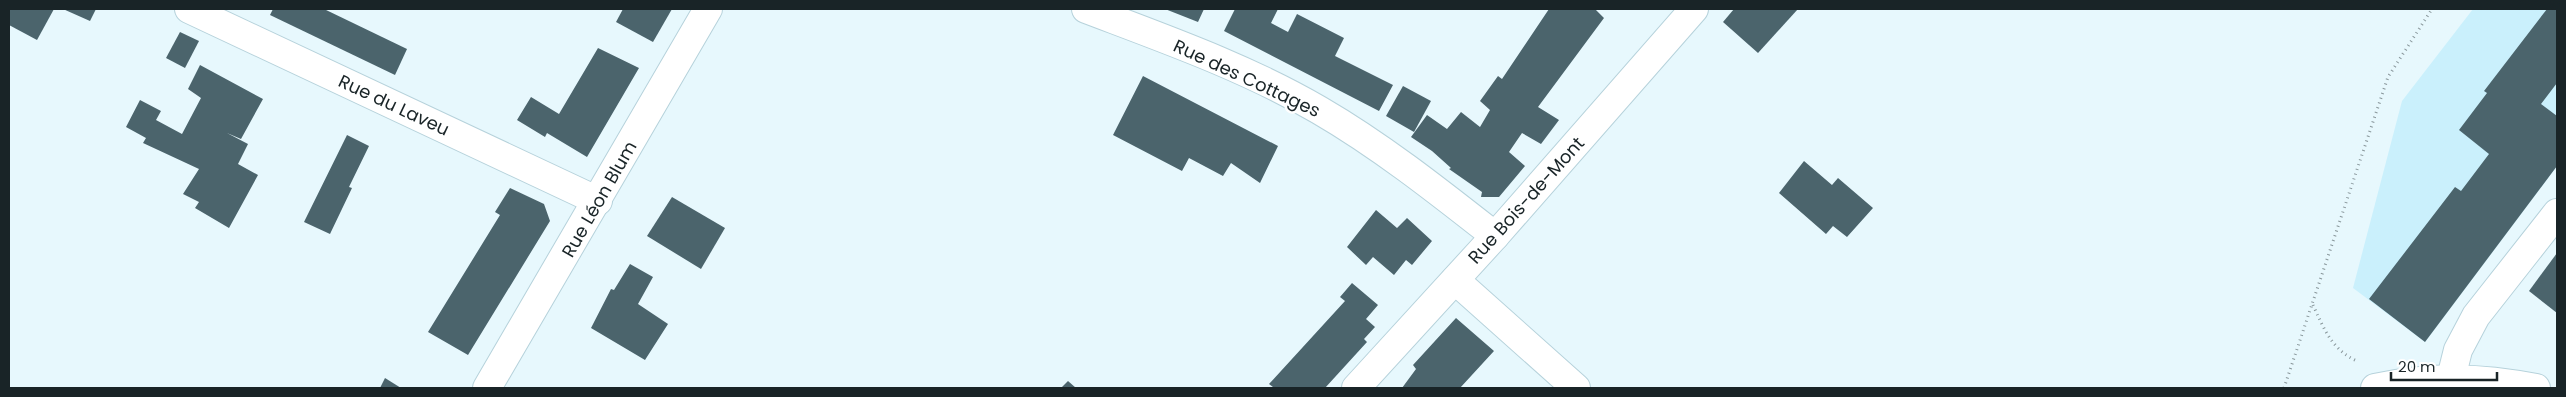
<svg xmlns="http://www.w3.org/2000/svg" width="2566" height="397" viewBox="0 0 2566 397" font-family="Poppins,sans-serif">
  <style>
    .built { fill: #caf0fc }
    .building { fill: #4b646c }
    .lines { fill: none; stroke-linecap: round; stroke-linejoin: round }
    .minor-casing { stroke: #b6d2db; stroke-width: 30 }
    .path { stroke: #89979b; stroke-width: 3; stroke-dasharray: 1 4; stroke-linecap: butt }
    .minor { stroke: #fff; stroke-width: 28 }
    .labels { text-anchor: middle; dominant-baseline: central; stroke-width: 5; stroke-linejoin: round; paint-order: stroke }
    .street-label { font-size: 18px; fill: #192427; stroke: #fff }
  </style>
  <rect width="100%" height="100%" fill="#e7f8fd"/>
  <!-- built -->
  <path class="built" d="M2473,9H2557V166L2425,342L2353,288L2402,101Z"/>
  <!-- building -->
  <g class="building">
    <path d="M9,9H54L37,40L9,25Z"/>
    <path d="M63,9H96L90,21Z"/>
    <path d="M273,9H324L407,49L395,75L270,15Z"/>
    <path d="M623,9H672L653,42L616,22Z"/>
    <path d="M1165,9H1204L1198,22Z"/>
    <path d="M1235,9H1278L1271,23L1288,32L1297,14L1344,38L1335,56L1393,85L1379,111L1224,31Z"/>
    <path d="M1549,9H1595L1604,18L1538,107L1559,120L1541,144L1522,133L1509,152L1525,166L1499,197H1481L1482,192L1449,169L1451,168L1432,151L1411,137L1427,115L1447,129L1461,112L1480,127L1490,110L1480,101L1498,76L1502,79Z"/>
    <path d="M1734,9H1798L1758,53L1723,22Z"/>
    <path d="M2547,9H2557V83L2541,104L2557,116V166L2425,342L2369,299L2455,187L2461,191L2489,154L2459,130L2487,93L2484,91Z"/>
    <path d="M180,32L199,41L185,68L166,58Z"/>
    <path d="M598,48L639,68L587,157L547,133L545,137L517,120L531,97L559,114Z"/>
    <path d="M200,65L263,99L241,139L227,133L248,144L238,164L258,175L229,228L195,208L199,202L183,194L199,169L143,143L146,138L126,127L140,100L161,111L156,120L182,134L201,98L188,89Z"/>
    <path d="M1143,76L1278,146L1260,183L1231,163L1223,176L1189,158L1182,171L1113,135Z"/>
    <path d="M1403,86L1431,101L1414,132L1386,116Z"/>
    <path d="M347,135L369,146L349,187L352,188L330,234L304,222Z"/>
    <path d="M1804,161L1832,185L1838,178L1873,208L1847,237L1833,226L1826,234L1779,193Z"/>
    <path d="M510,188L544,204L550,221L468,355L428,332L500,215L495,212Z"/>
    <path d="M672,197L725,228L701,269L647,236Z"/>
    <path d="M1376,210L1397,228L1407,218L1432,241L1412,265L1406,260L1394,275L1373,257L1366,265L1347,247Z"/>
    <path d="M2557,253V313L2529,291Z"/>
    <path d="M630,264L653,277L638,304L668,324L645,360L591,328L611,289L614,290Z"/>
    <path d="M1352,283L1378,305L1366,319L1375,327L1364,339L1367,342L1325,388H1271L1273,387L1269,384L1345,301L1340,297Z"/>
    <path d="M1456,318L1494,351L1460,388H1402L1416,369L1413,365Z"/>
    <path d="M385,378L401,388H380Z"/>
    <path d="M1068,381L1076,388H1061Z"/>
  </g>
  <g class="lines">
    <!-- minor casing -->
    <g class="minor-casing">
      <g id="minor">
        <path d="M189,9L598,201"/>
        <path d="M1086,9C1165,39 1245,67 1319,110C1381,146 1439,192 1495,236"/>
        <path d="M1455,280L1576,388"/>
        <path d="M2451,378L2458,350L2476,316L2557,213"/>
        <path d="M487,388L708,9"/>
        <path d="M1356,388L1495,236L1694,9"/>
        <path d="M2375,388C2431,376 2480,377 2536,388"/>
      </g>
    </g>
    <!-- path -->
    <g class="path">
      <path d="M2313,305C2324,329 2332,350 2357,361"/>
      <path d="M2284,388L2388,77L2432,9"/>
    </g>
    <!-- minor -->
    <use href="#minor" class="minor"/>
  </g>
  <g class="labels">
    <!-- street labels -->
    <g class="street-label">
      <text transform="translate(1247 78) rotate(25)">Rue des Cottages</text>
      <text transform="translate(394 105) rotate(25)">Rue du Laveu</text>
      <text transform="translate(599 199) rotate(-60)">Rue Léon Blum</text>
      <text transform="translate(1526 200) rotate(-48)">Rue Bois-de-Mont</text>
    </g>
  </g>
  <!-- border -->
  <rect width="2566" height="397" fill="none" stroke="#192427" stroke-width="20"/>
  <!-- scale -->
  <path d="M2391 372v8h106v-8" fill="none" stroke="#192427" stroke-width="2.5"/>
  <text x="2398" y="372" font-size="15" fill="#192427" stroke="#ffffff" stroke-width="4" paint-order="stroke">20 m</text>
</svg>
